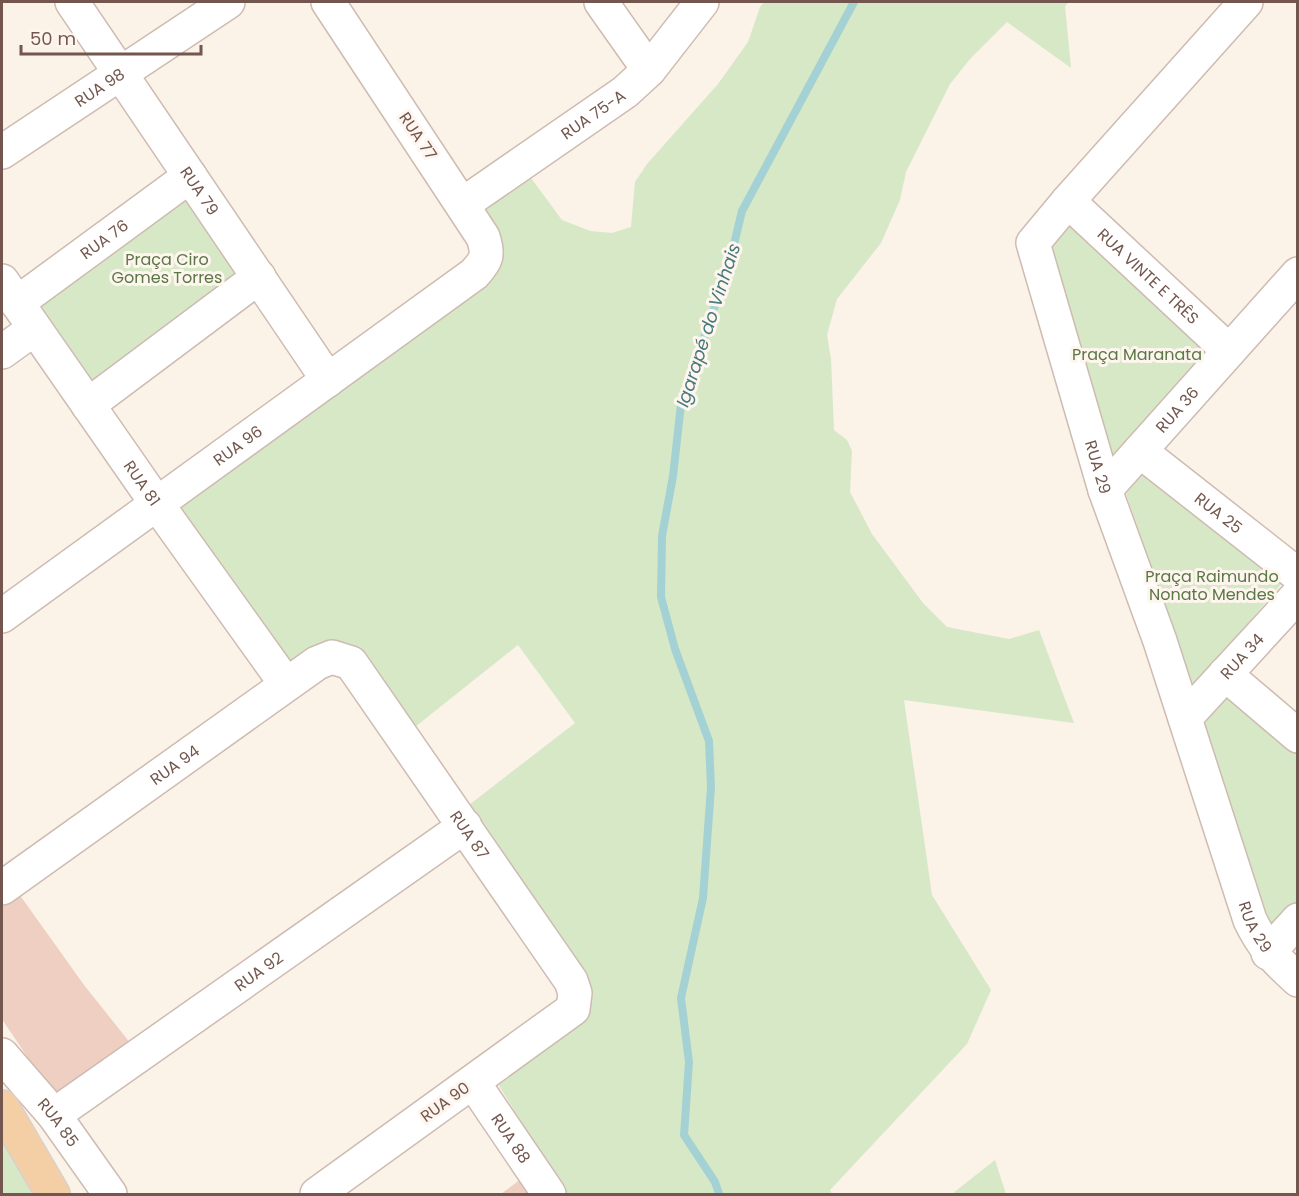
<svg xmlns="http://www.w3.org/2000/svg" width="1299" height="1196" viewBox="0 0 1299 1196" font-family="Poppins,sans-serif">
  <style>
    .green { fill: #d7e8c7 }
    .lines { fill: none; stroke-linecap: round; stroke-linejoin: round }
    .stream { stroke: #a4d1d4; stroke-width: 8 }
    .building { fill: #eecfc1 }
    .minor-casing { stroke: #cebbb2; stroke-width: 36 }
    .major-casing { stroke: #d8d0cd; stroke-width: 36 }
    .minor { stroke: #fff; stroke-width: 33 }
    .major { stroke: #f4cfa5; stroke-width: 33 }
    .labels { text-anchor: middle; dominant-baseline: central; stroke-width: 6; stroke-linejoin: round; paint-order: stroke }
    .street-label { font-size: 16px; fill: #73574e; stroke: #fef6ee }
    .park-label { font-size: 16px; fill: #5a7846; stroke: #fef6ee }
    .water-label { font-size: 18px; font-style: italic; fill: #467a7e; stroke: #fef6ee }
  </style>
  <rect width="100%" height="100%" fill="#fbf2e8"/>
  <!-- green -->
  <g class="green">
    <path d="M764,2H1069L1065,6L1071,68L1007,22L970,59L950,84L906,172L900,200L881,243L837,299L827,335L831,359L834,430L847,440L852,451L850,492L872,534L923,603L947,627L1009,639L1039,630L1074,723L904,700L932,895L991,990L967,1044L830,1190L832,1194H566L496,1081L579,1018L469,805L575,723L518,645L415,727L357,654L289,669L164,510L478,283L479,200L528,174L562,220L590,231L612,233L631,227L635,182L647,164L718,84L748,42L760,7Z"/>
    <path d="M186,193L242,275L87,388L29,309Z"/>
    <path d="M1070,215L1212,350L1114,468L1047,248Z"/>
    <path d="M1153,459L1283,582L1193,688L1126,494Z"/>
    <path d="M1226,687L1297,752V905L1273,931L1200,722Z"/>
    <path d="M2,1127L48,1194H2Z"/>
    <path d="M995,1160L1006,1194H952Z"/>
  </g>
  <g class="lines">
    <!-- stream -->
    <path class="stream" d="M719,1194L715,1182L684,1135L689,1062L681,998L703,898L711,787L709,741L675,649L661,597L662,536L673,476L681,404L729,265L742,211L854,2"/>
  </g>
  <!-- building -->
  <g class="building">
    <path d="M19,894L84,985L131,1044L56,1100L2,1019V907Z"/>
    <path d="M521,1179L532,1194H501Z"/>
  </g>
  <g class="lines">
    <!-- minor casing -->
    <g class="minor-casing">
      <g id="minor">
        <path id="s1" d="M72,2L328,380"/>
        <path d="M601,2L649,70"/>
        <path id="s2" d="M1246,2L1068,201L1033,243L1105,490L1160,641L1250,920C1263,947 1276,960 1298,980"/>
        <path id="s3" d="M2,152L228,2"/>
        <path id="s4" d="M1068,201L1229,351"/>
        <path id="s5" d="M463,204L625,92L649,70L702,2"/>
        <path id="s6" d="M2,281L157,504L286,684"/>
        <path id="s7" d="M17,303L190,176"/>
        <path d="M2,352L34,329"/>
        <path d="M88,405L259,277"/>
        <path id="s8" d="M1140,451L1298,575"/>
        <path id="s9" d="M1105,490L1298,274"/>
        <path id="s10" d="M2,616L474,274C487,260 489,255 483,237L328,2"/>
        <path d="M1225,674L1298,736"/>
        <path id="s11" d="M1185,718L1298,595"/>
        <path id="s12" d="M2,888L317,663L332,657L351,663L571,981L575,993L573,1009L317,1194"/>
        <path d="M1268,953L1298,920"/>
        <path id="s13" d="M2,1055L54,1115L110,1194"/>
        <path id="s14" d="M473,1082L549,1194"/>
        <path id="s15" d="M54,1115L465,826"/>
      </g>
    </g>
    <!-- major casing -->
    <g class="major-casing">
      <path id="major" d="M2,1107L53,1194"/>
    </g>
    <!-- minor -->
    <use href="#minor" class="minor"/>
    <!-- major -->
    <use href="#major" class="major"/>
  </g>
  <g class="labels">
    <!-- street labels -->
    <g class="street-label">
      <text stroke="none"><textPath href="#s3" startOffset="117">RUA 98</textPath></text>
      <text stroke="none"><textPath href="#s5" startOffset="158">RUA 75-A</textPath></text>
      <text transform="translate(418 136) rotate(56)">RUA 77</text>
      <text stroke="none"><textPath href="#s1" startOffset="228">RUA 79</textPath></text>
      <text stroke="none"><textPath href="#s7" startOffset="108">RUA 76</textPath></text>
      <text stroke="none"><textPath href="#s4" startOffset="110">RUA VINTE E TRÊS</textPath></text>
      <text stroke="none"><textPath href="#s9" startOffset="108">RUA 36</textPath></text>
      <text stroke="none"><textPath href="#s10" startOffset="291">RUA 96</textPath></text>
      <text stroke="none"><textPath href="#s2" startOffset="555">RUA 29</textPath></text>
      <text stroke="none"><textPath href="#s6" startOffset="246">RUA 81</textPath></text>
      <text stroke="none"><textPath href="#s8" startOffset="100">RUA 25</textPath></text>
      <text stroke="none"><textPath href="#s11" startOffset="84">RUA 34</textPath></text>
      <text stroke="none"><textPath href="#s12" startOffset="212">RUA 94</textPath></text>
      <text stroke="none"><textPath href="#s12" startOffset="632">RUA 87</textPath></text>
      <text stroke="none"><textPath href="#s2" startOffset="1041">RUA 29</textPath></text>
      <text stroke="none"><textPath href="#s15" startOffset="250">RUA 92</textPath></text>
      <text transform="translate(445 1102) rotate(-36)">RUA 90</text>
      <text stroke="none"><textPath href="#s13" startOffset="88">RUA 85</textPath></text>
      <text stroke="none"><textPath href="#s14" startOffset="68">RUA 88</textPath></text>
    </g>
    <!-- park labels -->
    <g class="park-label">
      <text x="167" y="259">Praça Ciro<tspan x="167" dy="18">Gomes Torres</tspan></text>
      <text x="1137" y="354">Praça Maranata</text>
      <text x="1212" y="576">Praça Raimundo<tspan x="1212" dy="18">Nonato Mendes</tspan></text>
    </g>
    <!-- water labels -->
    <g class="water-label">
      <text transform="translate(708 325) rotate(-72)">Igarapé do Vinhais</text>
    </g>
  </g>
  <!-- border -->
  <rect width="1299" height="1196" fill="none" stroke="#73574e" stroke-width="6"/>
  <!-- scale -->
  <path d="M21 45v9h180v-9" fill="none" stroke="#73574e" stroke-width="3"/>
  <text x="30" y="45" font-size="18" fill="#73574e" stroke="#fef6ee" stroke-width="4.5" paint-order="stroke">50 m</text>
</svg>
